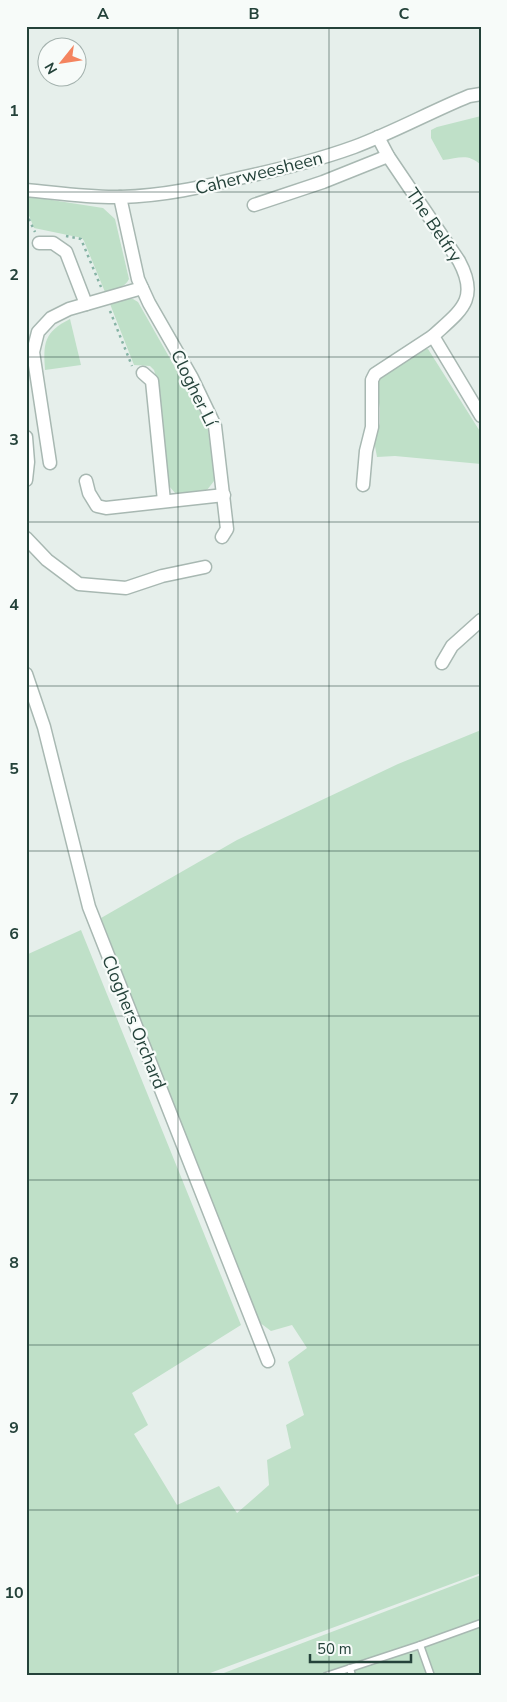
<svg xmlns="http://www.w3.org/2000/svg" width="507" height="1702" viewBox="0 0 507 1702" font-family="'Nunito Sans',sans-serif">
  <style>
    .green { fill: #bfe0c8 }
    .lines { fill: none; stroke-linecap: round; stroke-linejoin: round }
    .lane-casing { stroke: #a8b8b2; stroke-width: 9 }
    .street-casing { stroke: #a8b8b2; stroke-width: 15 }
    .path { stroke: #86b3a5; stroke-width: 2.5; stroke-dasharray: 2.5 4; stroke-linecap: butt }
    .lane { stroke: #fff; stroke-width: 6 }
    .street { stroke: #fff; stroke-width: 12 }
    .grid { fill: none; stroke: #24423a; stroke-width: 1; stroke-opacity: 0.55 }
    .labels { text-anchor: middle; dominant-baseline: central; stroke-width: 4.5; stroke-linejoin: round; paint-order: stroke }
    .street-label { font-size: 18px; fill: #24423a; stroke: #f7fbf9 }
    .neatline { fill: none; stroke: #24423a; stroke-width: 2 }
    .grid-label { font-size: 16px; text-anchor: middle; font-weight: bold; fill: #24423a }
  </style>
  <rect width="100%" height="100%" fill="#e6efeb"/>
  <!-- green -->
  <g class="green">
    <path d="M481,116V165C468,153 459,158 443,160L431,138V130L437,127Z"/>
    <path d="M26,196L103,208L115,219L129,279C125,288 114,289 105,292L84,241L82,238L34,228L26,208Z"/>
    <path d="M127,299H133L138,302L207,424L215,475L214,481L207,490L176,494L169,486L156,377L154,370L150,366L134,365L110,304Z"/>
    <path d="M70,319L81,365L45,370C43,343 44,332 70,319Z"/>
    <path d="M425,348L428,349L481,433V464L395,456L377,457L374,441L380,423V408L377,392L376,380Z"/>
    <path d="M481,730V1573L202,1676H26V955L81,930L241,1325L132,1393L148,1425L134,1434L177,1505L219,1486L237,1513L269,1485L267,1460L291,1448L286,1425L304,1415L288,1362L307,1348L292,1325L271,1331L259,1322L101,918L237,840L398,764Z"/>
    <path d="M481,1575V1676H216Z"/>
  </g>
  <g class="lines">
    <!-- lane casing -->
    <g class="lane-casing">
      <g id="lane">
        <path d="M420,1645L431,1676"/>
        <path d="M350,1668L352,1676"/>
        <path d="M326,1676L420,1645L481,1623"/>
      </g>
    </g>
    <!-- street casing -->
    <g class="street-casing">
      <g id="street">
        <path d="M378,137L388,156L459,261C480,300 460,311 433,336L481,416"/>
        <path d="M26,190C58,193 89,198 121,197C163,196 203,187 244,177C282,169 318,160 354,147C394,132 430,112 469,96L481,94"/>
        <path d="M120,197L138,279L149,303L192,378L215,426L227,529L222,537"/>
        <path d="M254,205L323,182L388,156"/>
        <path d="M39,243H53L66,252L86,304"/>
        <path d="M143,373L152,381L164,501"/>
        <path d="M26,437L28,462L26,480"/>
        <path d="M50,463L33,352L38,332L51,318L69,309L142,288"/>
        <path d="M86,481L89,493L97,506L106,508L224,495"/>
        <path d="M363,485L366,451L372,427V380L375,374L433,336"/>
        <path d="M26,538L47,560L79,584L126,588L162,576L205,567"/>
        <path d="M442,663L452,646L481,620"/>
        <path d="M26,674L44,727L89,907L268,1361"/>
      </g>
    </g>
    <!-- path -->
    <g class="path">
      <path d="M26,213L35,232"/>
      <path d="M66,236L81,239L101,287"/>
      <path d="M110,311L132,366"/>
    </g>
    <!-- lane -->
    <use href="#lane" class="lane"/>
    <!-- street -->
    <use href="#street" class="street"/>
  </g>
  <!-- grid -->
  <path class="grid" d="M178,26V1676M329,26V1676M26,192H481M26,357H481M26,522H481M26,686H481M26,851H481M26,1016H481M26,1180H481M26,1345H481M26,1510H481"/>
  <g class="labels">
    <!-- street labels -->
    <g class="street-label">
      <text transform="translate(259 173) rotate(-14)">Caherweesheen</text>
      <text transform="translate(434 225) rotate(56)">The Belfry</text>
      <text transform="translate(194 388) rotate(64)">Clogher Lí</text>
      <text transform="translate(134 1022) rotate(68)">Cloghers Orchard</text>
    </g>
  </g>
  <!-- border -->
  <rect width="507" height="1702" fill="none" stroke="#f7fbf9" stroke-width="55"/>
  <!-- north arrow -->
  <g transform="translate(62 62) rotate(240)"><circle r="24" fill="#f7fbf9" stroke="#a3b1ad"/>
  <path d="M0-4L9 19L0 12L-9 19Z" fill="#f4845f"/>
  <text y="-8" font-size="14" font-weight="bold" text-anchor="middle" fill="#24423a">N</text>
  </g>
  <!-- scale -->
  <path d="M310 1654v8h101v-8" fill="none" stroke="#24423a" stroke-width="2.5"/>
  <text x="317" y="1654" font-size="15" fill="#24423a" stroke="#f7fbf9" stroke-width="4" paint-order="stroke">50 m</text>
  <rect x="28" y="28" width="452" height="1646" class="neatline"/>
  <g class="grid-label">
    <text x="103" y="19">A</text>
    <text x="254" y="19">B</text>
    <text x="404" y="19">C</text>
    <text x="14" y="116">1</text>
    <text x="14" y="280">2</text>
    <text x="14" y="445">3</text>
    <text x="14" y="610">4</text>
    <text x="14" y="774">5</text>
    <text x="14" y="939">6</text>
    <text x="14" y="1104">7</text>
    <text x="14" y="1268">8</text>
    <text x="14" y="1433">9</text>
    <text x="14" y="1598">10</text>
  </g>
</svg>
